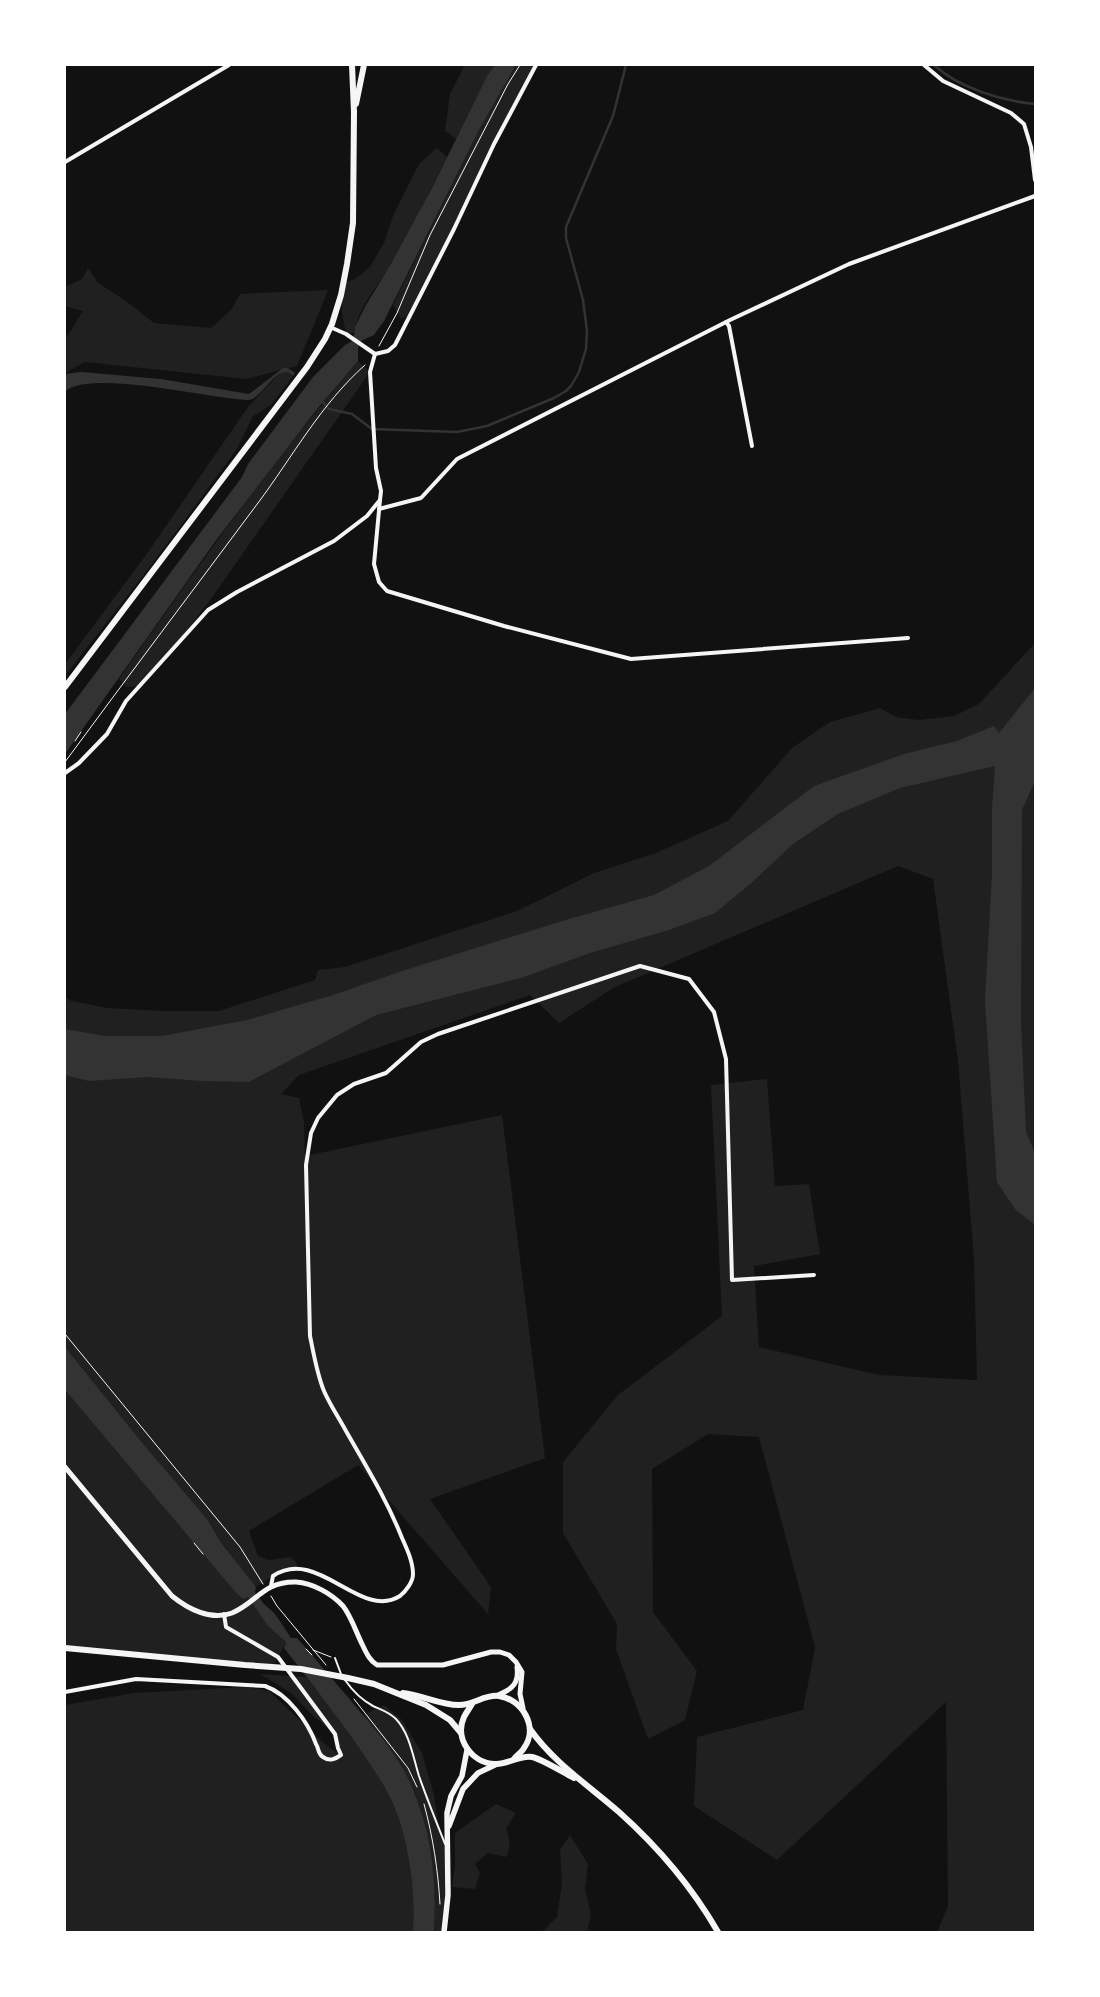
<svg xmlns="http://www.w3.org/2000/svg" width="1100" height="1997" viewBox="0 0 1100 1997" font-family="'Varela Round',sans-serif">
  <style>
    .green { fill: #202020 }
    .water { fill: #333 }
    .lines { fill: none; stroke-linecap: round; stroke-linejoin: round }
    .stream { stroke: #333; stroke-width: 2.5 }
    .path { stroke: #f5f5f5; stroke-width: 1 }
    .service { stroke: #f5f5f5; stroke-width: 2 }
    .minor { stroke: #f5f5f5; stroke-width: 4 }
    .tertiary { stroke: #f5f5f5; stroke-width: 5 }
    .secondary { stroke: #f5f5f5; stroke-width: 5.5 }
    .primary { stroke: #f5f5f5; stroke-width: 6 }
  </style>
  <rect width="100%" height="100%" fill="#111"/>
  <!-- green -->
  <g class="green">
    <path d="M465,65H495L487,76L456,139L445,131L450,94Z"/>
    <path d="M516,65H536L524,86L410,315L401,319L393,305L479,130Z"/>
    <path d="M437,148L447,157C430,193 411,227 393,261C380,283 358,307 354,333L346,334L342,314L341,284L355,279L370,267L384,243L393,216L419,164Z"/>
    <path d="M88,268L98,283L126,301L154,323L211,328L231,310L240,294L328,290L297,366L246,379L85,362L65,373V336L68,335L83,311L65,306V287L82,279Z"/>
    <path d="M358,361L370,372L213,596L185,633L138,686L127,687L119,679C195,570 272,462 358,361Z"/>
    <path d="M286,371L293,376L271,405L253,416L237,449L153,563L65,676V664L146,555L248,407L278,375Z"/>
    <path d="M1035,643V1932H937L948,1906L946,1702L777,1860L694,1806L697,1737L803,1710L815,1647L759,1437L708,1434L652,1469L653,1612L697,1671L685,1720L648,1739L616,1649L617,1624L563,1533V1462L618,1395L722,1316L711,1085L767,1079L775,1186L809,1184L820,1254L754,1266L759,1347L879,1375L977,1380L974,1259L958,1061L933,879L898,866L613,988L559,1023L530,995L299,1075L281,1094L299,1098L304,1122L305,1156L502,1115L545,1458L430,1499L491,1587L488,1614L358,1465L249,1531L258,1556L269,1560L291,1557L297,1564L294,1570H282L256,1587L222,1544L207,1519L140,1440L65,1347V997L71,1001L108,1008L164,1011H219L315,980L318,970L345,967L517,911L594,873L656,853L728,821L792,748L830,722L880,708L896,717L918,720L954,716L979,704Z"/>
    <path d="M65,1390L236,1593L240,1597H248L286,1642L273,1667L65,1648Z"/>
    <path d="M260,1674L306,1677C337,1715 386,1777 400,1823C411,1858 415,1896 413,1932H65V1705L134,1693L245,1687L269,1691L326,1745L342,1757L335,1734L311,1714L291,1693Z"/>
    <path d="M384,1705L402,1720L422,1753L434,1795L440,1836L447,1850L444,1932H434C437,1891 430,1826 413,1788C401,1761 382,1738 363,1715Z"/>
    <path d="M496,1804L516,1813L506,1828C510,1838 511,1847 506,1857L488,1853L475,1864L480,1873L475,1889L452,1887L455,1866V1833Z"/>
    <path d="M570,1835L588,1864L585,1888L591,1915L587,1932H542L557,1917L562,1884L560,1850Z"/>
  </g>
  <!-- water -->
  <g class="water">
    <path d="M495,65H516L479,130L384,321L374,335L361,341L358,347V361L318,408L214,543L65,754V714L242,477L248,464L313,377L345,345L352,341L354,337L355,327L366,305L392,262L433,186L487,76Z"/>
    <path d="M283,368H288L295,373L293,376L288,372C272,371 264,396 249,400C209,399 94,369 65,391V374L81,372L161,379L249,394Z"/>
    <path d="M1035,688V781L1022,810L1021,1022L1026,1132L1035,1153V1225L1015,1209L997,1182L985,1001L992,873V808L995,766L900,788L838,814L793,844L749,885L715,913L669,930L590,953L521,978L376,1015L249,1082L202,1081L148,1077L89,1081L65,1075V1029L104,1036H162L247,1020L333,995L405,970L569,919L654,895L709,866L814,786L904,754L957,741L994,726L999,733Z"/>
    <path d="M65,1347L140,1440L207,1519L222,1544L256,1587L255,1592L264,1604L275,1614L291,1638H297C317,1661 337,1684 357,1708C378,1733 401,1759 413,1789C432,1834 437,1884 434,1932H413C415,1897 411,1860 401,1826C392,1793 370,1764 351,1736C329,1706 307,1677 284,1648L286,1642L268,1626L248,1597L243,1599L236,1593L65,1390Z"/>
  </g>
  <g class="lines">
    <!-- stream -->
    <g class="stream">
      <path d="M934,65C959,88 1002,101 1035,104"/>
      <path d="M322,401L329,409L352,414L372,429L457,432L487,426L554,398L566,391L571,386L579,372L586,349L587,331L583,300L566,238V227L613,116L626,65"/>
    </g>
    <!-- path -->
    <g class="path">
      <path d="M379,346L397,313L430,235L508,84L520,65"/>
      <path d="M75,741L81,732"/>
      <path d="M65,762C129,675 194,589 258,503C293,456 321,404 365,365"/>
      <path d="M65,1334L240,1547L263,1584"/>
      <path d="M194,1543L203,1554"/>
      <path d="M271,1596L277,1606L326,1665"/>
      <path d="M306,1649L312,1655"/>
      <path d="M313,1650L331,1657"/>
      <path d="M354,1699L408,1768L417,1787"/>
      <path d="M424,1804C433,1837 438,1870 440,1904"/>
    </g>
    <!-- service -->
    <g class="service">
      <path d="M335,1658L341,1674"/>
      <path d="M345,1680C352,1690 362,1700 373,1706C382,1710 389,1712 396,1719C410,1734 413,1757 419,1776C427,1799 436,1821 445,1844"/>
    </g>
    <!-- minor -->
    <g class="minor">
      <path d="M924,65L943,81L1011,113L1024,124L1031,147L1035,180"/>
      <path d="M65,162L229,65"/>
      <path d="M726,322L729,326L752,446"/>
      <path d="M330,327L346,334L375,354L388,351L395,345L454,229L494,144L536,65"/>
      <path d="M380,500L374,564L379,582L387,591L504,626L631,659L908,638"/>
      <path d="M379,509L421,498L457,459L730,320L849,264L1035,196"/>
      <path d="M65,773L79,763L107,734L126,701L208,610L237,592L334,541L367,516L380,500L381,491L376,468L370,372L375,354"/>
      <path d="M271,1586L273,1576C318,1546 360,1621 400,1596C406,1591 413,1582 413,1574C413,1562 407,1549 402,1538C387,1500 366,1466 346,1431C339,1418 330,1405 324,1391C317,1374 314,1355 310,1336L306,1165L311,1133L318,1118L337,1095L354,1084L386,1073L421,1042L438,1034L640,966L689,979L714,1012L726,1059L732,1280L814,1275"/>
      <path d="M65,1692L136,1679L265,1686C288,1694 308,1722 316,1744C319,1749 318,1754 323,1757C330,1762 335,1759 341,1755L338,1748L335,1734L278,1657L226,1627L224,1614"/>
    </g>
    <!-- tertiary -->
    <g class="tertiary">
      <path d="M65,1467L172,1596C188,1609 211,1621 232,1613C256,1603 264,1581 296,1582C313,1583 332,1594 343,1606C351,1616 356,1632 362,1644C366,1652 369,1660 377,1665H443L491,1652H500L509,1655L516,1662L522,1672L520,1694L523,1708"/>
      <path d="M498,1695C513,1689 519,1683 517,1667"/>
    </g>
    <!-- secondary -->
    <g class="secondary">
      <path d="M449,1826L463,1789L478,1773L497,1764"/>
      <path d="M444,1932L448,1895L447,1813L451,1796L462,1776L467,1750"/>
    </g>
    <!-- primary -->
    <g class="primary">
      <path d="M356,104L364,65"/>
      <path d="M65,687L307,367L325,339L332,324L341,295L347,264L353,223L354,112L352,65"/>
      <path d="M65,1648L245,1665L301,1669L348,1678L374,1684L426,1705L450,1720L461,1733"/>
      <path d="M403,1693C422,1695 440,1705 459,1705C474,1705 485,1694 499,1696C522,1699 539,1727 524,1748C522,1752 517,1755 514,1759"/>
      <path d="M472,1704C469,1709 466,1713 464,1717C454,1739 472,1763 495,1764C507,1765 519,1755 532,1757C542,1759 564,1773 574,1778"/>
      <path d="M530,1729C553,1762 588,1785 619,1812C657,1846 692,1887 718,1932"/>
    </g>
  </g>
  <!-- border -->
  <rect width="1100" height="1997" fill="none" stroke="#ffffff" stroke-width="132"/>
</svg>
